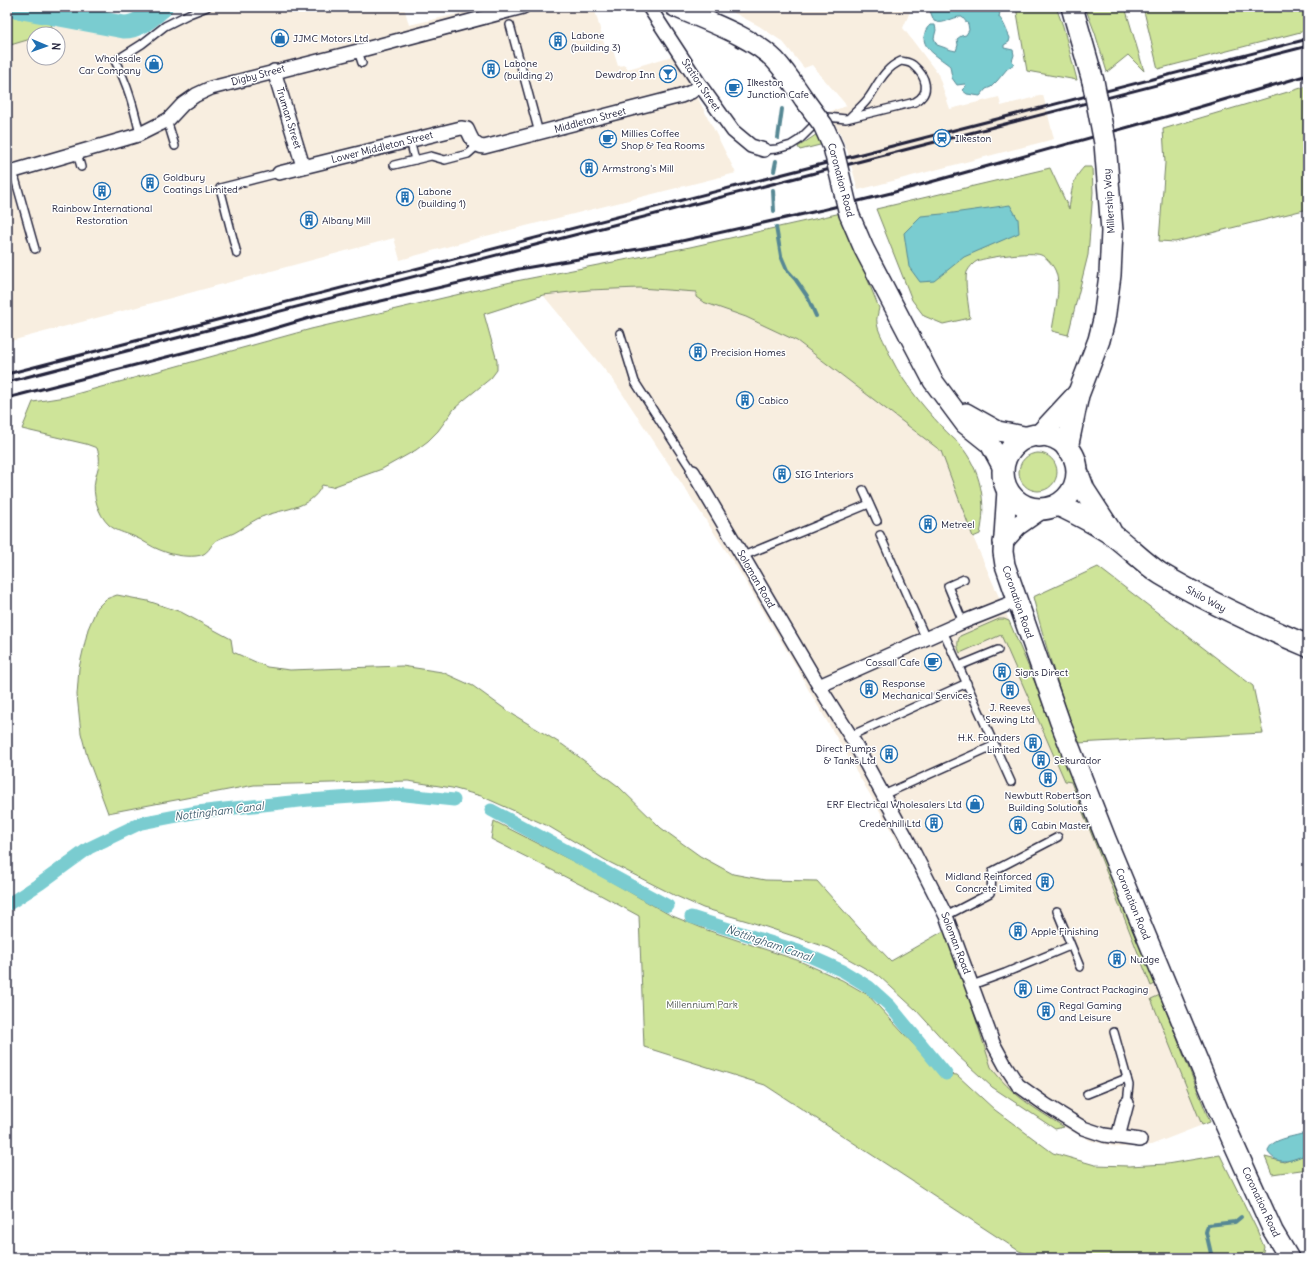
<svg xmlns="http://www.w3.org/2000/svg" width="1315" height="1265" viewBox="0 0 1315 1265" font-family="Delius,sans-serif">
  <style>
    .built { fill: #f8eee0; fill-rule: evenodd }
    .green { fill: #cee499; stroke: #78836a }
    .water { fill: #7accd0; stroke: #578894 }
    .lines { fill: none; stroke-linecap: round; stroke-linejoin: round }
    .stream { stroke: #578894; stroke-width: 4 }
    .canal { stroke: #7accd0; stroke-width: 13 }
    .river { stroke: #7accd0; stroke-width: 23 }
    .lane-casing { stroke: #22223b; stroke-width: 10 }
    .street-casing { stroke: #22223b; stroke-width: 16 }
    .secondary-casing { stroke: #22223b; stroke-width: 22 }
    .primary-casing { stroke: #22223b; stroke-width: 24 }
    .lane { stroke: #fff; stroke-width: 7 }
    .street { stroke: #fff; stroke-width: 13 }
    .secondary { stroke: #fff; stroke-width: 19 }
    .primary { stroke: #fff; stroke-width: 21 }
    .rail { stroke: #22223b; stroke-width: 3 }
    .secondary-bridge-casing { stroke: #22223b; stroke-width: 22; stroke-linecap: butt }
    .primary-bridge-casing { stroke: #22223b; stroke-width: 24; stroke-linecap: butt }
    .secondary-bridge { stroke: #fff; stroke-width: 19 }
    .primary-bridge { stroke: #fff; stroke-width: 21 }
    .labels { text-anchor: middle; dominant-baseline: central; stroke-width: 3; stroke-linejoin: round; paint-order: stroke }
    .poi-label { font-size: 10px; fill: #22223b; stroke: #fff; text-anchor: start }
    .street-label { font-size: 10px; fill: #22223b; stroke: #fff }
    .park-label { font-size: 10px; fill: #565c57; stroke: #fff }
    .water-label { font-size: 11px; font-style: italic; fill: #415e6f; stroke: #fff }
  </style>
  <rect width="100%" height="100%" fill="#fff"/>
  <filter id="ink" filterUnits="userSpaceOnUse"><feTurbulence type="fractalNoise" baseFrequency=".025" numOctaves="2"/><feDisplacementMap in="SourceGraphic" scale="8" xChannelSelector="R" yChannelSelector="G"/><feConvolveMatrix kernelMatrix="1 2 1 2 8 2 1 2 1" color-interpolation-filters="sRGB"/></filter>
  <g filter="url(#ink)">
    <!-- built -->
    <g class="built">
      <path d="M193,7H404L409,25L462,13L461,7H594L606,51L613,50L618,66L625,65L628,69L676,55L736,173L482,237L400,260L394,238L7,342V13L144,38L171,18ZM34,34H58V58H34Z"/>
      <path d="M723,7H912L903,28L938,74L950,109L999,97L1001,106L1043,95L1054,139L858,190L847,150L840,133L828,112L847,106L812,65L804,68L783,42L759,26Z"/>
      <path d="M639,288L696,292L703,302L746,317L797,341L941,451L973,537L1021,648L1210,1122L1151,1145L1136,1147H1117L1091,1141L1064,1127L1019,1098L1001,1080L991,1067L947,929L905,854L808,689L798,669L736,566L614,381L543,295L589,290Z"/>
    </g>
    <!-- green -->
    <g class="green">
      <path d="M1016,7H1056L1063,26L1077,80L1027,71Z"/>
      <path d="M1085,7H1125L1144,71L1128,55L1107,72L1095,33Z"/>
      <path d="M1143,7H1297L1308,9V30L1158,69Z"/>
      <path d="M7,13L50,21L54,34H34V38L7,46Z"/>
      <path d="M1308,86V209L1175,242L1159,241L1165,163L1163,129Z"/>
      <path d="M820,132L824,144L800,150L798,147Z"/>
      <path d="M1084,167H1092L1093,192L1088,255L1068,335L1052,331C1054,314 1063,283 1054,268C1051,263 1046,257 1041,255C1031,251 987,257 977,261C973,263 969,268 967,272C964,280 969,309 970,318L943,324L924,316L912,300L876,209L1050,168L1069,209C1072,191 1071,181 1084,167Z"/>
      <path d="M841,213L879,308C878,313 876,319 877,323C878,331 883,339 886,346C898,377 920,403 943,428C948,434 955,439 960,445C981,470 987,503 980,534L973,537L941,451L797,341L746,317L703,302L696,297V292L639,288L589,290L543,295L484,314L497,361V370L491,378L464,400L454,409L438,431L428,441L416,450L382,469L332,487L322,485C311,511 279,508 257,519C249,523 242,529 234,533C228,536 222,537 217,540C209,545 210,555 196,556C184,557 172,555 160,550C151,547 143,540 133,536C125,533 116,531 109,525C98,515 92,494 95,480C98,466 102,462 97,448L86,444L22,429L33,402L65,397L311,329L511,282L690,247Z"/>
      <circle cx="1038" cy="472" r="19"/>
      <path d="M1098,567L1253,686L1263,733L1078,743C1061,695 1045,646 1033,597Z"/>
      <path d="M117,595L148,601L181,612L231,639L233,652L267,667L290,670L402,666L442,672L473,686L509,712L563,745L618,786L661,828L700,856L733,874L765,880L817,881L859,928L891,961L947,929L991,1067C1011,1095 1036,1109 1064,1127L1055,1129L992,1087L957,1055L916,1010L879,976L829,948L754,923L703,908L676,896L607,861L548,826L481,796L452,788L408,781L254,785L108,813L87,756L81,733L77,695L79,668L88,629L97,608L106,599Z"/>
      <path d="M999,619H1004L1009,621C1061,741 1108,863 1155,984L1151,986L1071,782L1065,781L1001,635L960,653C957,647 957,642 960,636Z"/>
      <path d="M494,821L594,872L670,915L707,930L797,960L842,980L868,995L940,1073L957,1075L995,1110L1053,1153L1095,1165L1129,1166L1167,1164L1220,1155L1257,1230L1264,1247L1262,1256L1263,1258H1038L1019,1251L765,1085L644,1047L639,916L595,892L491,839Z"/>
      <path d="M1160,995L1210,1122L1202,1125L1151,999Z"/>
      <path d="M1308,1154V1169L1272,1174L1265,1157L1284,1162Z"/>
    </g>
    <!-- water -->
    <g class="water">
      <path d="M926,7H1001L999,17C1005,24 1006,30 1010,38L1009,42L1004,45V48L1013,50L1014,55L1012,61L1014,64L1007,69L997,81L991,87L986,89L980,96L967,94L962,90L966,86L965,84L957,85L952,78L950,66C941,58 919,48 925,33C925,30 928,27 930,25H935L936,30L934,38L937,45C944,47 949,50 956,51L958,45L957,39L961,36L966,35L969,30L968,24L962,17C952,16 944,26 934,21L930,11Z"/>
      <path d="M1010,205L1018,219L1019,233L964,257L934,281L920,282L909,267L904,233L921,216L953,213Z"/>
      <path d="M1308,1132V1154C1293,1159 1279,1168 1268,1152C1269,1138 1296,1137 1308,1132Z"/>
    </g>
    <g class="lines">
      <!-- stream -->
      <g class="stream">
        <path d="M778,138L782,109"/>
        <path d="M774,171L776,161"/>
        <path d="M773,190L774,211"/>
        <path d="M776,227L781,256L787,270L796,280L807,296L816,316"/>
        <path d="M1212,1258L1206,1232L1208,1225L1235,1222L1241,1217"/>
      </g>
      <!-- canal -->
      <g class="canal">
        <path d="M491,810L668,906"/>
        <path d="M7,905L41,883L89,848L141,823L197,812L309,800L396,794L454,800"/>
        <path d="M691,917L798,951L843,971L869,987L889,1005L946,1074"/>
      </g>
      <!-- river -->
      <path class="river" d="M17,7L124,27C139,27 150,16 161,7"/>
      <!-- lane casing -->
      <g class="lane-casing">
        <g id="lane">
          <path d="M510,25L539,133"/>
          <path d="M358,51L362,63"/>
          <path d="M167,120L175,146"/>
          <path d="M140,134C134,109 128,84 115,61L142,44L165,26L189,14L207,7"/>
          <path d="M410,140L415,160"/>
          <path d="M764,150L777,149L791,145L799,140L816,123L827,117L846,119L915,102C932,93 926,76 913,65C910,62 905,62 901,61C885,68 879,82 870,96C865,104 857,110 850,117"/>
          <path d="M77,153L81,167"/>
          <path d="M394,165L431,156L445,160L468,154L477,146"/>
          <path d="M13,171L35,249"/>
          <path d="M237,254L220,188L279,173"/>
          <path d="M620,333L635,382L693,472"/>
          <path d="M863,490L877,521"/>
          <path d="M880,535L926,639"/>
          <path d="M743,556L869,504"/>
          <path d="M963,622L948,586L964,579"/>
          <path d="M943,631L1011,782"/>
          <path d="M959,666L998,650"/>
          <path d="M850,736L967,683"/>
          <path d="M883,795L995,745"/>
          <path d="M1057,911L1080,967"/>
          <path d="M946,916L990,893C993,885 990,878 993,871L1058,837"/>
          <path d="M972,985L1005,973L1070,946"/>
          <path d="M1114,1032L1129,1085L1127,1103"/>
          <path d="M1087,1094L1127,1078"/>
        </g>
      </g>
      <!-- street casing -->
      <g class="street-casing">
        <g id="street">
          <path d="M649,7L700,85L733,131L751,146L764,150"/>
          <path d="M274,71L303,166"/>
          <path d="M7,173L138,135L160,124L169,119L183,104L196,95L211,88L358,51L523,7"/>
          <path d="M279,173L461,128L467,129C471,137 473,146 484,147L681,96L691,92L700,85"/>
          <path d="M693,472L819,686L853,740L905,835L946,916L993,1043L1005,1065L1018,1085L1046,1105L1083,1128L1104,1135L1140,1140"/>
          <path d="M819,686L963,622L1016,601"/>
          <path d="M1118,1137L1127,1103"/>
        </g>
      </g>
      <!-- secondary casing -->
      <g class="secondary-casing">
        <g id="secondary">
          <path d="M675,7C706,21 751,36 775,60C786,72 795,86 804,99"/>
          <path d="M849,214L864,249L933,381L965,424L990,444L1003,468"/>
          <path d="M966,413L998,431L1029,437"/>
          <path d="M1007,490L1003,552L1005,565L1060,722L1106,839L1218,1109L1273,1231L1289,1258"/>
          <path d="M1003,542L1017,526L1040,510"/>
        </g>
      </g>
      <!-- primary casing -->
      <g class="primary-casing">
        <g id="primary">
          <path d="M1072,7L1093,81"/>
          <circle cx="1040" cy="472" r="37"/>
          <path d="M1039,436L1077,395"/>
          <path d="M1067,448L1078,395L1099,340L1104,320L1110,275L1112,231L1105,143"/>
          <path d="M1078,474L1084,490L1110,530"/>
          <path d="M1058,505C1077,514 1097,524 1114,536C1130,548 1144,563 1161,574C1208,602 1258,625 1308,646"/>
        </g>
      </g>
      <!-- lane -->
      <use href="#lane" class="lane"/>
      <!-- street -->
      <use href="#street" class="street"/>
      <!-- secondary -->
      <use href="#secondary" class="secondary"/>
      <!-- primary -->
      <use href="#primary" class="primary"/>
      <!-- rail -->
      <g class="rail">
        <path d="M7,374L1308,39"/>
        <path d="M7,382C440,268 875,159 1308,46"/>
        <path d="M7,398L252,335L316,316L519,269L668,244L822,210L891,193L1172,115L1308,75"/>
      </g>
      <!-- secondary-bridge casing -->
      <g class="secondary-bridge-casing">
        <path id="secondary-bridge" d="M804,99L823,125L833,147L849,214"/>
      </g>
      <!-- primary-bridge casing -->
      <g class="primary-bridge-casing">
        <path id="primary-bridge" d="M1093,81L1105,143"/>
      </g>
      <!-- secondary-bridge -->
      <use href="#secondary-bridge" class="secondary-bridge"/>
      <!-- primary-bridge -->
      <use href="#primary-bridge" class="primary-bridge"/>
    </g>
  </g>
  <!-- icons -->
  <defs>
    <g id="shop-ring" transform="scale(0.9)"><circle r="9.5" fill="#fff" stroke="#1f6fb2" stroke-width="1.5"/><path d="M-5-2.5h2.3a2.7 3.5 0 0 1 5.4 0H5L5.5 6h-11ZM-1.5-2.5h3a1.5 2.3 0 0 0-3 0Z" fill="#1f6fb2"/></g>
    <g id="building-ring" transform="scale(0.9)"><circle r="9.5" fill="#fff" stroke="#1f6fb2" stroke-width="1.5"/><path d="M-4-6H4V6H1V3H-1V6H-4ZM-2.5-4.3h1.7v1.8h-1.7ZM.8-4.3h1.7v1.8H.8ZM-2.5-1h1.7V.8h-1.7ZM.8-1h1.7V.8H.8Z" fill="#1f6fb2"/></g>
    <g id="bar-ring" transform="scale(0.9)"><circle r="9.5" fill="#fff" stroke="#1f6fb2" stroke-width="1.5"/><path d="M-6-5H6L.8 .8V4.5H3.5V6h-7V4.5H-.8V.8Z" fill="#1f6fb2"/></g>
    <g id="cafe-ring" transform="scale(0.9)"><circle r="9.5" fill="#fff" stroke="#1f6fb2" stroke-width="1.5"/><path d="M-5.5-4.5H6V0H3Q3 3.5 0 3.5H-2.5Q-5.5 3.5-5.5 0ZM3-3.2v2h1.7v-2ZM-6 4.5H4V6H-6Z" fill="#1f6fb2"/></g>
    <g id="station-ring" transform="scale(0.9)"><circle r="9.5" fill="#fff" stroke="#1f6fb2" stroke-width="1.5"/><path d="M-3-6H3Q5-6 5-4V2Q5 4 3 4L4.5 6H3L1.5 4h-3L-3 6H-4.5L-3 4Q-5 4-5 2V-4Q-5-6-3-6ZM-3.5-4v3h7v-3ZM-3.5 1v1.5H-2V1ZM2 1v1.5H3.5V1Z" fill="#1f6fb2"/></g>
  </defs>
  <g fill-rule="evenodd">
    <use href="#shop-ring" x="280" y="38"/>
    <use href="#building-ring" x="558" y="41"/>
    <use href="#shop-ring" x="154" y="64"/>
    <use href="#building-ring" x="491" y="69"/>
    <use href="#bar-ring" x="668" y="74"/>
    <use href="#cafe-ring" x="734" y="88"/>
    <use href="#station-ring" x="942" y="138"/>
    <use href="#cafe-ring" x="608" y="139"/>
    <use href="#building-ring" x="589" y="168"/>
    <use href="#building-ring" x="150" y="183"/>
    <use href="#building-ring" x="102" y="191"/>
    <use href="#building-ring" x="405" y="197"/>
    <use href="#building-ring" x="309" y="220"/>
    <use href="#building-ring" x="698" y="352"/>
    <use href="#building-ring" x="745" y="400"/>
    <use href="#building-ring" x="782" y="474"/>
    <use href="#building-ring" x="928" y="524"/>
    <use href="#cafe-ring" x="933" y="662"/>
    <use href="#building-ring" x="1002" y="672"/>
    <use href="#building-ring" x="869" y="689"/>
    <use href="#building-ring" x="1010" y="690"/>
    <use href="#building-ring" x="1033" y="743"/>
    <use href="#building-ring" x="889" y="754"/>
    <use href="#building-ring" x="1041" y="760"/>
    <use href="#building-ring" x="1048" y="778"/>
    <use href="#shop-ring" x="975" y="804"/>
    <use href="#building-ring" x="934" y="823"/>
    <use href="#building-ring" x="1018" y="825"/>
    <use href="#building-ring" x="1045" y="882"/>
    <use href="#building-ring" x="1018" y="931"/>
    <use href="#building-ring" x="1117" y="959"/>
    <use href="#building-ring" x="1023" y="989"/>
    <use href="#building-ring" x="1046" y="1011"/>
  </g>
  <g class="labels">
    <!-- poi labels -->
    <g class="poi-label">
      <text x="571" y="35">Labone<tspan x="571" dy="12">(building 3)</tspan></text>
      <text x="293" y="38">JJMC Motors Ltd</text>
      <text x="141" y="58" text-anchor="end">Wholesale<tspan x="141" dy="12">Car Company</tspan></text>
      <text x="504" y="63">Labone<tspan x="504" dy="12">(building 2)</tspan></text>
      <text x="655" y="74" text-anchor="end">Dewdrop Inn</text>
      <text x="747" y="82">Ilkeston<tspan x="747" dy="12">Junction Cafe</tspan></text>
      <text x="621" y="133">Millies Coffee<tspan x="621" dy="12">Shop &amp; Tea Rooms</tspan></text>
      <text x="955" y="138">Ilkeston</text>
      <text x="602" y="168">Armstrong's Mill</text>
      <text x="163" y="177">Goldbury<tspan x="163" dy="12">Coatings Limited</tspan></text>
      <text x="418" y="191">Labone<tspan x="418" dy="12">(building 1)</tspan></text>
      <text x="102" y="208" text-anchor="middle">Rainbow International<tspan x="102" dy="12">Restoration</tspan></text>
      <text x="322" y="220">Albany Mill</text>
      <text x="711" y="352">Precision Homes</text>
      <text x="758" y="400">Cabico</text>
      <text x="795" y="474">SIG Interiors</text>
      <text x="941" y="524">Metreel</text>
      <text x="920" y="662" text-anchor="end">Cossall Cafe</text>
      <text x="1015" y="672">Signs Direct</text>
      <text x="882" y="683">Response<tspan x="882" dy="12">Mechanical Services</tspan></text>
      <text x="1010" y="707" text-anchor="middle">J. Reeves<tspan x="1010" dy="12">Sewing Ltd</tspan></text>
      <text x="1020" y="737" text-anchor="end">H.K. Founders<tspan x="1020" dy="12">Limited</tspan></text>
      <text x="876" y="748" text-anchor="end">Direct Pumps<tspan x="876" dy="12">&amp; Tanks Ltd</tspan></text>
      <text x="1054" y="760">Sekurador</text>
      <text x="1048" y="795" text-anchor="middle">Newbutt Robertson<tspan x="1048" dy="12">Building Solutions</tspan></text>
      <text x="962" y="804" text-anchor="end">ERF Electrical Wholesalers Ltd</text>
      <text x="921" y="823" text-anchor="end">Credenhill Ltd</text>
      <text x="1031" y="825">Cabin Master</text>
      <text x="1032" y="876" text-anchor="end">Midland Reinforced<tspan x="1032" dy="12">Concrete Limited</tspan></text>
      <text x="1031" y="931">Apple Finishing</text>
      <text x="1130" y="959">Nudge</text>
      <text x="1036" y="989">Lime Contract Packaging</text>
      <text x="1059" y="1005">Regal Gaming<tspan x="1059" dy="12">and Leisure</tspan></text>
    </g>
    <!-- street labels -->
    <g class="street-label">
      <text transform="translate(258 75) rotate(-15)">Digby Street</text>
      <text transform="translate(701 85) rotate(56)">Station Street</text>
      <text transform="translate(289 118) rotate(73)">Truman Street</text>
      <text transform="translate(590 120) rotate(-15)">Middleton Street</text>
      <text transform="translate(382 147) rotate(-14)">Lower Middleton Street</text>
      <text transform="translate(841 180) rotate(75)">Coronation Road</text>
      <text transform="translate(1109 201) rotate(-94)">Millership Way</text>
      <text transform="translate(756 579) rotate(60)">Soloman Road</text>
      <text transform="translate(1206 599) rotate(28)">Shilo Way</text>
      <text transform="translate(1018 602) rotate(71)">Coronation Road</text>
      <text transform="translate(1133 904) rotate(68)">Coronation Road</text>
      <text transform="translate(956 943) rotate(69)">Soloman Road</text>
      <text transform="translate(1261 1202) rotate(65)">Coronation Road</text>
    </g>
    <!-- park labels -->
    <g class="park-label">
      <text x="702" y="1004">Millennium Park</text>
    </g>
    <!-- water labels -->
    <g class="water-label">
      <text transform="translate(219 811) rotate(-7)">Nottingham Canal</text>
      <text transform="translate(769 943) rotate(19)">Nottingham Canal</text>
    </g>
  </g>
  <!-- margin -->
  <rect width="1315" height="1265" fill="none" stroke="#fff" stroke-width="24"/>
  <rect x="12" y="12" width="1291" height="1241" fill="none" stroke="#22223b" stroke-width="1.5" filter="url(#ink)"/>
  <!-- north arrow -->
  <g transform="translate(46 46) rotate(92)"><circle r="19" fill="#ffffff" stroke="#a7a7b1"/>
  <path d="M0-3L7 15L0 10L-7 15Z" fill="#1f6fb2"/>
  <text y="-6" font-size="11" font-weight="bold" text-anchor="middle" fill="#22223b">N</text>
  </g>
</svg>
